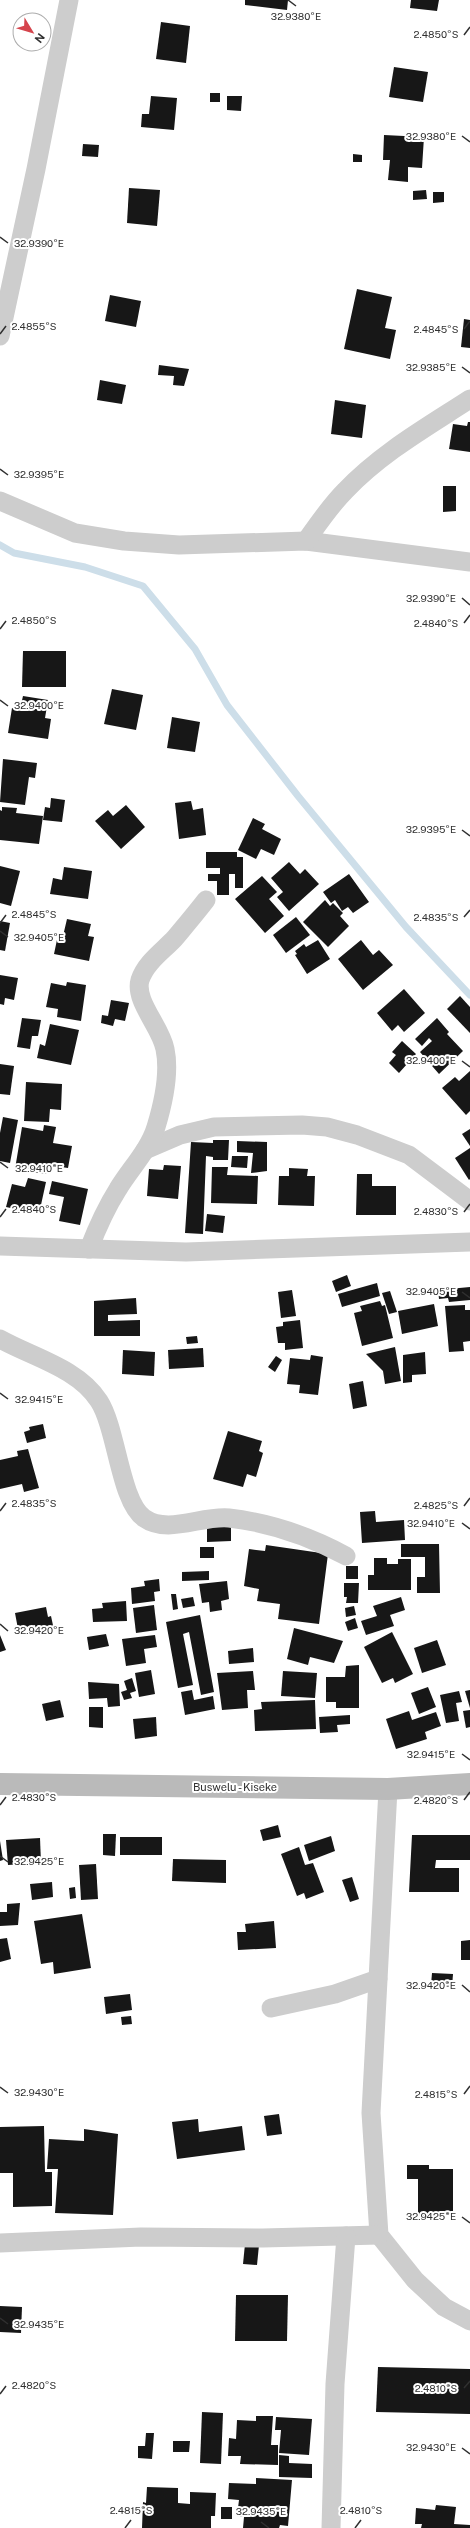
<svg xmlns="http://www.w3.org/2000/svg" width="470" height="2528" viewBox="0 0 470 2528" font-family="'Public Sans',sans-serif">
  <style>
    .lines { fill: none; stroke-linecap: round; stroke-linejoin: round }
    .stream { stroke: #cddee9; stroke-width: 7 }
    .building { fill: #171717 }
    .street { stroke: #cdcdcd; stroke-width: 19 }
    .secondary { stroke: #bababa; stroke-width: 22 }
    .ticks { fill: none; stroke: #303030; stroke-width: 1.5 }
    .labels { text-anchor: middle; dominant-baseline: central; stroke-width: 4; stroke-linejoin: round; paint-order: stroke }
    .street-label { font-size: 11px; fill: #303030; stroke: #fff }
    .ticks-label { font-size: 10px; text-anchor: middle; fill: #303030; stroke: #fff; stroke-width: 4; stroke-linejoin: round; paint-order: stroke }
  </style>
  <rect width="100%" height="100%" fill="#fff"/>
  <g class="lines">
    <!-- stream -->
    <path class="stream" d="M0,545L14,553L85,567L143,586L195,649L227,705L298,796L406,927L470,995"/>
  </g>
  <!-- building -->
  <g class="building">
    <path d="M245,0H288L287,10L245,5Z"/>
    <path d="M411,0H439L437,11L410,8Z"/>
    <path d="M161,22L190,26L186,63L156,59Z"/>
    <path d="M394,67L428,72L423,102L389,97Z"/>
    <rect x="210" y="93" width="10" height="9"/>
    <path d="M151,96L177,98L174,130L141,127L142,114H149Z"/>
    <path d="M227,96H242L241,111L227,110Z"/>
    <path d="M384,135L424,137L422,168L408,167V182L388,180L390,160H383Z"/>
    <path d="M83,144L99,145L98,157L82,156Z"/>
    <path d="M353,154L362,155V162H353Z"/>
    <path d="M129,188L160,190L157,226L127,223Z"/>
    <path d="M426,190L427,199L413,200V191Z"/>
    <path d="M433,192H444V202L433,203Z"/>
    <path d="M357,289L392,297L385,328L396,330L390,359L344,349Z"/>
    <path d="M110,295L141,301L136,327L105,321Z"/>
    <path d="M464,319L470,320V348L461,347Z"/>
    <path d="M159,365L189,369L184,386L173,385L174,376L158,375Z"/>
    <path d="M100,380L126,385L122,404L97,400Z"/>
    <path d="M335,400L366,405L362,438L331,434Z"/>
    <path d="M468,422H470V452L449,449L453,424L467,426Z"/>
    <path d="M443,486H456V511L443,512Z"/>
    <path d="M23,651H66V687H22Z"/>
    <path d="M112,689L143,695L136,730L104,724Z"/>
    <path d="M23,696L48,700L45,718L51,719L48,739L8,733L12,708L20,709Z"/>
    <path d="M172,717L200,722L195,752L167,748Z"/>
    <path d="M3,759L37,763L35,778L29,777L25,805L0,802Z"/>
    <path d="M51,798L65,800L62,822L43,820L45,807L50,808Z"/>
    <path d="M191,801L193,810L203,808L206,835L179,839L175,803Z"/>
    <path d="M126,805L145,827L121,849L95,821L108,810L113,816Z"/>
    <path d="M2,807L17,808L16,813L43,816L39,844L0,840V810L2,811Z"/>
    <path d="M253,818L265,824L262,829L281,839L274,855L261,849L256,859L238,850Z"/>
    <path d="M206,852H237V857H243V888H235V874H229V895H217V881H208V874H220V868H206Z"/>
    <path d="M289,862L300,874L305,869L319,884L289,911L277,897L283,892L271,878Z"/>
    <path d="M0,866L20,871L11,906L0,903Z"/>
    <path d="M64,867L92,871L88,899L50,894L53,878L62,880Z"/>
    <path d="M349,874L369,902L353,913L348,907L342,911L335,900L331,903L323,892Z"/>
    <path d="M262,876L277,892L269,899L284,916L265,933L235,899Z"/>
    <path d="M325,900L330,906L333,903L343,913L340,916L349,926L328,947L303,922Z"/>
    <path d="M296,917L310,935L286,953L273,935Z"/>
    <path d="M67,919L91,924L88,936L94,937L89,961L54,954L58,935L63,936Z"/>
    <path d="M0,921L10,923L5,951L0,950Z"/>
    <path d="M318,940L330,959L307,974L295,955L297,954L295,951L304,944L306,947Z"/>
    <path d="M361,940L373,955L379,950L393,965L363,990L338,959Z"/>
    <path d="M0,975L18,978L14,1000L5,998L4,1005L0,1004Z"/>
    <path d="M67,982L86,985L81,1021L57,1017L58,1009L46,1007L51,983L66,986Z"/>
    <path d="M404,989L425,1013L404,1032L398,1025L392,1031L377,1013Z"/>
    <path d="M460,996L470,1007V1033L447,1009Z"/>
    <path d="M111,1000L129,1003L125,1021L115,1019L113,1026L101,1023L102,1015L108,1016Z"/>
    <path d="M22,1018L41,1020L38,1036H32L30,1049L17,1047Z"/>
    <path d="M437,1018L449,1032L447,1034L463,1051L439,1074L420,1052L432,1041L429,1038L422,1046L415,1039Z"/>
    <path d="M50,1024L79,1030L71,1065L37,1058L40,1044L45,1046Z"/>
    <path d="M402,1041L416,1054L399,1073L389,1063L396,1055L392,1052Z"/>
    <path d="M0,1064L14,1066L10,1095L0,1094Z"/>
    <path d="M470,1071V1111L466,1115L442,1088L455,1077L459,1081Z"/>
    <path d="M26,1082L62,1084L61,1110L50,1109L49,1122L24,1121Z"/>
    <path d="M3,1117L18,1120L10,1163L0,1161V1133Z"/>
    <path d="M44,1125L56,1127L53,1143L72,1146L68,1168L48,1165L46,1174L15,1169L22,1127L43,1131Z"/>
    <path d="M470,1129V1146L462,1134Z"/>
    <path d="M213,1140H229L228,1160H213V1157L206,1156L203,1234L185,1233L191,1142L213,1143Z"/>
    <path d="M237,1141L267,1142V1171L251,1173L253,1153L237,1152Z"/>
    <path d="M470,1148V1179L469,1180L455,1158Z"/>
    <path d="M232,1156H248L247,1168L231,1167Z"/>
    <path d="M164,1165L181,1166L178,1199L147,1196L149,1169L163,1170Z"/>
    <path d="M212,1167H228L227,1175L258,1176L257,1204L211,1203Z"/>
    <path d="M289,1168L308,1169L307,1176H315L314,1206L278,1205L279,1176H289Z"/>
    <path d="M357,1174H372V1186H396V1215H356Z"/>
    <path d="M28,1178L46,1182L39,1214L6,1207L12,1184L25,1187Z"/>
    <path d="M52,1181L88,1189L80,1225L59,1221L64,1197L49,1194Z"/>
    <path d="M207,1214L225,1216L223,1233L205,1231Z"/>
    <path d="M347,1275L351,1286L336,1292L332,1281Z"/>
    <path d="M377,1283L380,1296L342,1307L338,1294Z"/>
    <path d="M470,1287V1300L449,1302L448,1298L439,1299L438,1290Z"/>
    <path d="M292,1290L296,1316L281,1318L278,1292Z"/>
    <path d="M390,1291L397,1312L389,1314L382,1293Z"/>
    <path d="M136,1298L137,1314L108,1315V1321L140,1320V1336H94V1301Z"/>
    <path d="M380,1301L382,1306L385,1305L393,1338L362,1346L354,1313L362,1311L360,1306Z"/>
    <path d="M434,1304L438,1326L402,1334L398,1311Z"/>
    <path d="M465,1305V1310H470V1341L463,1342L464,1351L449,1352L445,1306Z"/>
    <path d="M300,1320L303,1348L285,1350V1343H278L276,1327L283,1326V1322Z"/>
    <path d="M197,1336L198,1343L187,1344L186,1337Z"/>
    <path d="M395,1347L401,1381L385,1384L383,1371L366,1354Z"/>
    <path d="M203,1348L204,1367L169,1369L168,1350Z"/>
    <path d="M123,1350L155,1352L154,1376L122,1374Z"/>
    <path d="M425,1352L426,1374L412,1375V1382L403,1383V1355Z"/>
    <path d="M311,1355L323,1357L318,1395L299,1393L300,1385L287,1384L290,1358L310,1360Z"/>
    <path d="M276,1356L282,1360L275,1372L268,1367Z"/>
    <path d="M363,1381L367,1406L353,1409L349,1384Z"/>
    <path d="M43,1424L46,1438L27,1443L24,1432L30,1430L29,1427Z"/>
    <path d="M228,1431L262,1441L259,1451L263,1453L256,1477L247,1474L243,1487L213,1479Z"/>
    <path d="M28,1449L39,1488L24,1492L22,1484L0,1489V1460L18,1456L17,1451Z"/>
    <path d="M375,1511L376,1522L404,1520L405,1540L362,1543L360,1512Z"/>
    <path d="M231,1526V1541L207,1542V1527Z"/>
    <path d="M401,1544H439L440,1593H417V1577H425V1557H401Z"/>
    <path d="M266,1545L328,1554L319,1624L278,1619L280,1604L257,1601L259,1589L244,1586L249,1549L265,1551Z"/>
    <rect x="200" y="1547" width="14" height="11"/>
    <path d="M374,1558H387V1564H398V1559H411V1590H368V1575H374Z"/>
    <rect x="346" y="1566" width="12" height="13"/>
    <path d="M209,1571V1580L182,1581V1572Z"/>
    <path d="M159,1579L160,1591L154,1592L155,1601L132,1604L131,1588L145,1586L144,1581Z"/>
    <path d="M227,1581L229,1599L221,1601L222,1610L210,1612L209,1602L202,1603L199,1584Z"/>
    <path d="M344,1583H359L358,1603H346L347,1597H344Z"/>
    <path d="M171,1594H176L178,1609L173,1610Z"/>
    <path d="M193,1597L195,1606L183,1608L181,1599Z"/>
    <path d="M401,1597L405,1610L390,1615L394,1626L366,1635L361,1621L377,1616L373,1606Z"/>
    <path d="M126,1601L127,1621L93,1622L92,1609L103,1608L102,1603Z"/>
    <path d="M154,1605L157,1630L136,1633L133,1608Z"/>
    <path d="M354,1606L356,1615L346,1617L345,1608Z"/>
    <path d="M46,1607L48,1617L51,1616L54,1630L37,1634L35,1625L18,1629L15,1613Z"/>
    <path d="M200,1615L214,1692L201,1695L189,1632L183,1634L193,1685L178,1688L166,1622Z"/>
    <path d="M355,1618L358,1628L348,1631L345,1622Z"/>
    <path d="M294,1628L343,1641L334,1663L310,1657L308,1665L287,1659Z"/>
    <path d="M392,1632L413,1674L395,1683L393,1678L382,1683L364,1647Z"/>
    <path d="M106,1634L109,1646L89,1650L87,1637Z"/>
    <path d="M0,1635L6,1650L0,1652Z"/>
    <path d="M155,1635L157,1647L144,1649L146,1663L126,1666L122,1639Z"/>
    <path d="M437,1640L446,1665L422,1673L414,1648Z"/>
    <path d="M253,1648L254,1662L229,1664L228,1651Z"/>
    <path d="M359,1665V1708H336V1702H326V1677H345L346,1666Z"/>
    <path d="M151,1670L155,1694L139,1697L135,1673Z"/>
    <path d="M253,1671L255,1690H247L248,1708L222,1710L217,1673Z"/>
    <path d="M283,1671L317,1673L315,1698L281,1696Z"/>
    <path d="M132,1678L136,1691L130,1693L132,1698L124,1700L121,1692L127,1690L124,1681Z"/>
    <path d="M88,1682L119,1684L120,1706L108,1707L107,1698L89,1699Z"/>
    <path d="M428,1687L436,1707L419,1714L411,1693Z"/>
    <path d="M192,1690L194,1700L213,1696L215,1709L185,1715L181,1692Z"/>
    <path d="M470,1690V1708L465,1691Z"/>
    <path d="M459,1691L462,1702L456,1703L459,1721L446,1723L440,1695Z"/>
    <path d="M60,1700L64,1717L46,1721L42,1704Z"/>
    <path d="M315,1700L316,1729L255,1731L254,1710L262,1709L261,1702Z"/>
    <path d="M89,1707H103V1728L89,1727Z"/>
    <path d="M470,1710V1727L466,1728L463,1711Z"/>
    <path d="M409,1711L412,1720L436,1712L441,1726L425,1732L427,1739L396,1749L386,1719Z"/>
    <path d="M350,1715V1724L337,1725L338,1732L320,1733L319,1717Z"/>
    <path d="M156,1717L157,1736L135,1739L133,1719Z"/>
    <path d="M278,1825L281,1837L263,1841L260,1830Z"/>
    <path d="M103,1834H116L115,1856L103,1855Z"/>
    <path d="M412,1835H470V1860H436L435,1868H459V1892H409Z"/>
    <path d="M331,1836L335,1851L309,1861L304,1845Z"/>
    <rect x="120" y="1837" width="42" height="18"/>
    <path d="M40,1838L41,1863L8,1865L6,1840Z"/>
    <path d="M0,1841L3,1860L0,1861Z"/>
    <path d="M299,1847L305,1865L313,1863L324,1892L306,1899L304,1893L297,1896L281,1854Z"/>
    <path d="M173,1859L226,1860V1883L172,1881Z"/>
    <path d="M96,1864L98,1899L81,1900L79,1865Z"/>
    <path d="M352,1877L359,1899L350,1902L342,1880Z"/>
    <path d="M52,1882L53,1897L32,1900L30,1884Z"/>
    <path d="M75,1887L76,1898L70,1899L69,1888Z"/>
    <path d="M20,1903L18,1925L0,1926V1912H7V1904Z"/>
    <path d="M82,1914L91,1968L54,1974L53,1962L41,1964L34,1921Z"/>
    <path d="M274,1921L276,1948L238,1950L237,1932H246L245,1924Z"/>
    <path d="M7,1938L11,1959L0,1962V1939Z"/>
    <path d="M470,1940V1960H461V1941Z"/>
    <path d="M432,1973L453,1974L452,1987L431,1985Z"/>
    <path d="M130,1994L132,2010L106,2014L104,1997Z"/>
    <path d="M131,2016L132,2024L122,2025L121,2017Z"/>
    <path d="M279,2114L282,2134L267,2136L264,2116Z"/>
    <path d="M198,2119L199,2132L242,2126L245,2150L177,2159L172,2122Z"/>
    <path d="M44,2126L45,2172H52V2206L13,2207V2173H0V2127Z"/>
    <path d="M84,2129L118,2134L113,2215L55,2213L58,2169H47L49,2139L84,2141Z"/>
    <path d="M407,2165H429V2169H453V2216H418V2179H407Z"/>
    <path d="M245,2244L259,2245L257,2265L243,2264Z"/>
    <path d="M236,2295H288L287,2341H235Z"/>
    <path d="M0,2306L22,2307L21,2333L0,2332Z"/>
    <path d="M378,2367L470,2369V2414L376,2412Z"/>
    <path d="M202,2412L223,2413L221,2464L200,2463Z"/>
    <path d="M256,2416H273L271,2445H278V2465L240,2464L241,2456H228L229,2438L236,2439L237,2420L256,2421Z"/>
    <path d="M276,2417L312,2419L309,2455L279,2453L281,2430H275Z"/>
    <path d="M146,2433H154L152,2459L138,2458V2446H145Z"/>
    <path d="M173,2441H190L189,2452H173Z"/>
    <path d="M279,2455L289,2456V2463L312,2464V2478L279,2477Z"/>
    <path d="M256,2478L292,2480L288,2526L280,2525L279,2528H243L244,2517L237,2516L239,2500L228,2499L229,2483L256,2484Z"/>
    <path d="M147,2487L178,2488V2503L190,2504V2492L216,2493L215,2516H211V2528H142L143,2502L146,2503Z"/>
    <path d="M436,2505L456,2507L454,2524L470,2525V2528H421L422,2524H415L416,2508L435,2510Z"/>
    <rect x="221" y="2507" width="11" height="12"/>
  </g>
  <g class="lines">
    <!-- street -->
    <g class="street">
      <path d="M0,336L36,169L69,0"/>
      <path d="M0,501L75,533L124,541L179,545L306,541L470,562"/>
      <path d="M306,541C318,524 330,506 345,491C381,453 427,427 470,399"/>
      <path d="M145,1150L180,1135L214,1127L302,1125L327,1127L357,1135L409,1155L470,1201"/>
      <path d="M0,1246L186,1252L470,1242"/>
      <path d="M89,1249C97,1228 106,1208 118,1189C130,1169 149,1150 156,1127C163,1104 170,1073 165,1049C161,1027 134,1001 140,980C146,962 163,951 175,938C185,926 196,913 206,900"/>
      <path d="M0,1339C32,1357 78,1368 99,1401C117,1429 120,1501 144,1518C168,1535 202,1515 229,1518C272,1523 309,1536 346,1556"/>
      <path d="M388,1789L371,2113L379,2235L415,2280L444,2307L470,2321"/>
      <path d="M271,2008L335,1994L378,1979"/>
      <path d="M0,2243L141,2237L263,2238L379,2235"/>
      <path d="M331,2528L335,2384L346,2236"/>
    </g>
    <!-- secondary -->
    <path class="secondary" d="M0,1784L388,1789L470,1784"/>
  </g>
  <!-- ticks -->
  <path class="ticks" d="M288,0L296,6M464,35L470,27M462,136L470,142M0,237L8,243M464,329L470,321M0,334L6,326M462,367L470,373M0,469L8,475M462,598L470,605M464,623L470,615M0,629L6,621M0,700L8,706M462,830L470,836M464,917L470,910M0,923L6,915M0,931L8,937M462,1061L470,1067M0,1162L8,1168M464,1212L470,1204M0,1217L6,1209M462,1292L470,1298M0,1393L8,1399M464,1506L470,1498M0,1511L6,1503M462,1523L470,1529M0,1624L8,1631M462,1754L470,1760M464,1800L470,1792M0,1805L6,1797M0,1856L8,1862M462,1985L470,1992M0,2087L8,2093M464,2094L470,2086M462,2217L470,2223M0,2318L8,2324M464,2388L470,2381M0,2394L6,2386M462,2448L470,2454M261,2522L269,2528M125,2528L131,2520M355,2528L361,2520"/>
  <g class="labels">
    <!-- street labels -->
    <g class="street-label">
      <text x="235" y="1787">Buswelu - Kiseke</text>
    </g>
  </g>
  <g class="ticks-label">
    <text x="296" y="20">32.9380°E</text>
    <text x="436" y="38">2.4850°S</text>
    <text x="431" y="140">32.9380°E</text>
    <text x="39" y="247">32.9390°E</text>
    <text x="34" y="330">2.4855°S</text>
    <text x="436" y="333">2.4845°S</text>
    <text x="431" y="371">32.9385°E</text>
    <text x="39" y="478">32.9395°E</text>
    <text x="431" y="602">32.9390°E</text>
    <text x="34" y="624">2.4850°S</text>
    <text x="436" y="627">2.4840°S</text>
    <text x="39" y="709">32.9400°E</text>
    <text x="431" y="833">32.9395°E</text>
    <text x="34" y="918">2.4845°S</text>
    <text x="436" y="921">2.4835°S</text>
    <text x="39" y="941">32.9405°E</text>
    <text x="431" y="1064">32.9400°E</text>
    <text x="39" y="1172">32.9410°E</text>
    <text x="34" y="1213">2.4840°S</text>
    <text x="436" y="1215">2.4830°S</text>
    <text x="431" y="1295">32.9405°E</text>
    <text x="39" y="1403">32.9415°E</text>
    <text x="34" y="1507">2.4835°S</text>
    <text x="436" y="1509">2.4825°S</text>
    <text x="431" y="1527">32.9410°E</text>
    <text x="39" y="1634">32.9420°E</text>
    <text x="431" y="1758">32.9415°E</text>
    <text x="34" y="1801">2.4830°S</text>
    <text x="436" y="1804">2.4820°S</text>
    <text x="39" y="1865">32.9425°E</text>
    <text x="431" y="1989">32.9420°E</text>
    <text x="39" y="2096">32.9430°E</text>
    <text x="436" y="2098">2.4815°S</text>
    <text x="431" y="2220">32.9425°E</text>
    <text x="39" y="2328">32.9435°E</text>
    <text x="34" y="2389">2.4820°S</text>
    <text x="436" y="2392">2.4810°S</text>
    <text x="431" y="2451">32.9430°E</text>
    <text x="131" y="2514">2.4815°S</text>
    <text x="361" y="2514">2.4810°S</text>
    <text x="261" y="2515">32.9435°E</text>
  </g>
  <!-- north arrow -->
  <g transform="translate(32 32) rotate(128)"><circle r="19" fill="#ffffff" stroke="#acacac"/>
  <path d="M0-3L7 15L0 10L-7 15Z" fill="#d5444c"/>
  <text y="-6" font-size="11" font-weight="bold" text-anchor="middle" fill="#303030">N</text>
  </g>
</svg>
